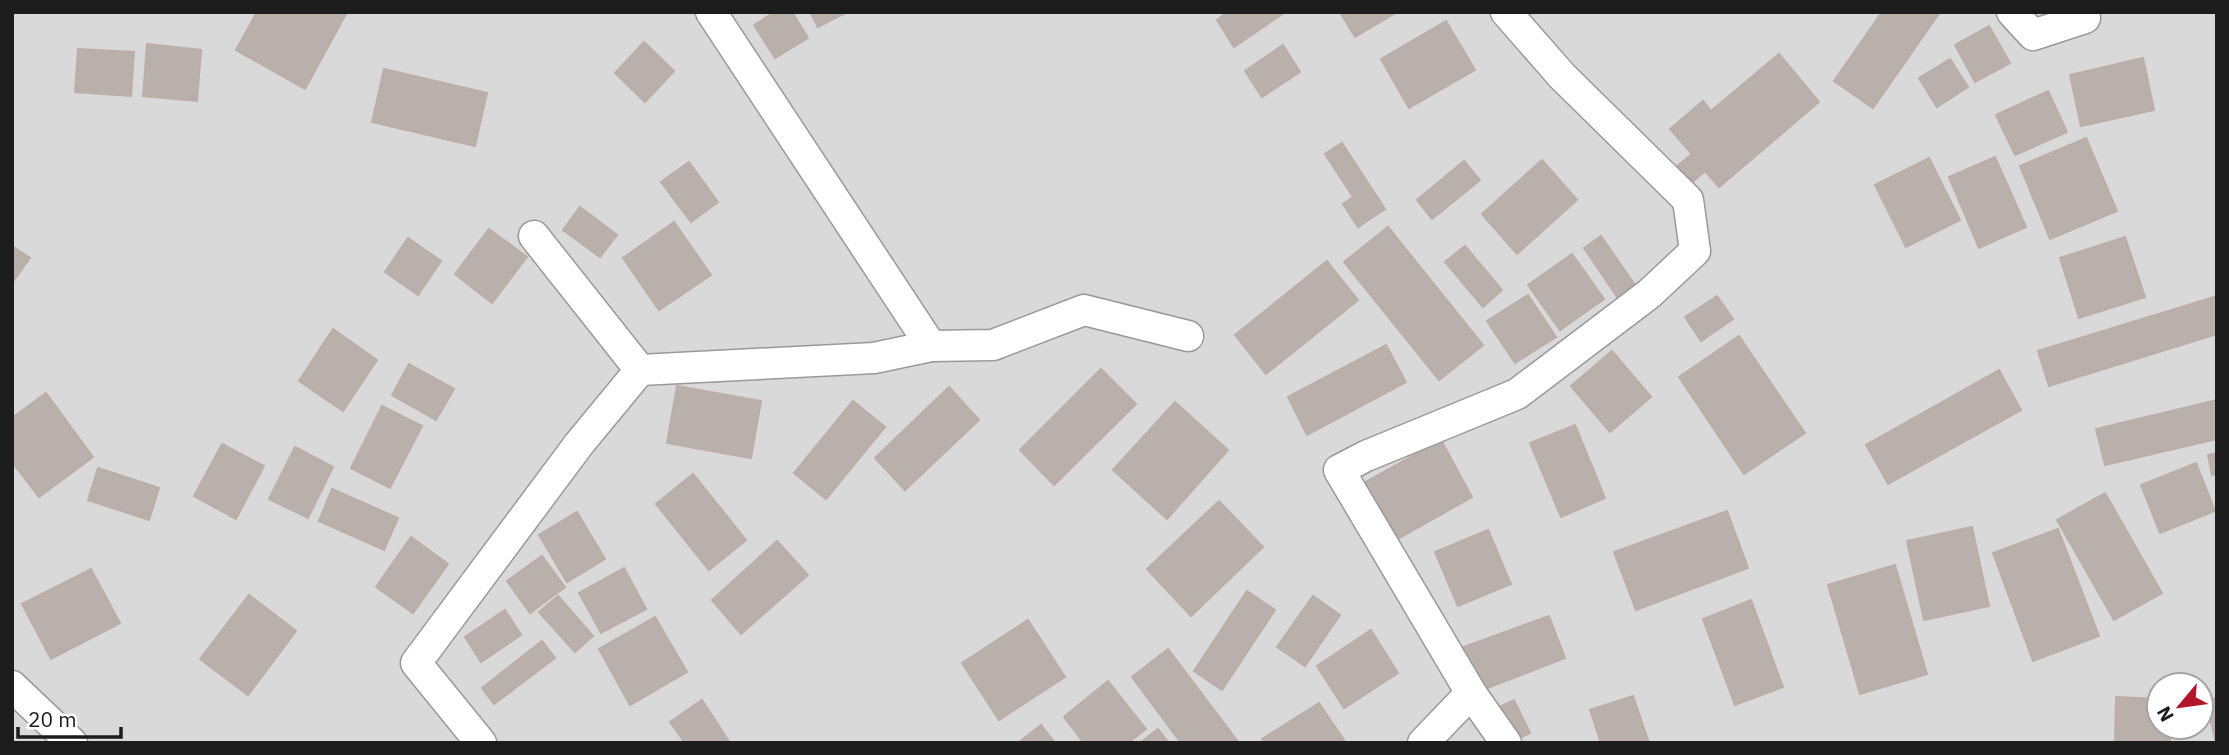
<svg xmlns="http://www.w3.org/2000/svg" width="2229" height="755" viewBox="0 0 2229 755" font-family="'IBM Plex Sans',sans-serif">
  <style>
    .residential { fill: #dad9d9; fill-rule: evenodd }
    .building { fill: #b9b0ac; stroke: #bcada7; stroke-width: 2 }
    .lines { fill: none; stroke-linecap: round; stroke-linejoin: round }
    .street-casing { stroke: #999; stroke-width: 33 }
    .street { stroke: #fff; stroke-width: 30 }
  </style>
  <rect width="100%" height="100%" fill="#ece8e3"/>
  <!-- residential -->
  <path class="residential" d="M12,12H2217V743H12ZM2159,685H2201V727H2159Z"/>
  <!-- building -->
  <g class="building">
    <path d="M257,12H347L305,89L236,50Z"/>
    <path d="M775,12H792L808,38L775,58L754,25Z"/>
    <path d="M810,12H847L818,27Z"/>
    <path d="M1222,12H1285L1234,47L1217,20L1224,15Z"/>
    <path d="M1340,12H1397L1355,37Z"/>
    <path d="M1882,12H1940L1873,108L1834,81Z"/>
    <path d="M1446,21L1475,70L1409,108L1381,59Z"/>
    <path d="M1989,26L2010,63L1975,82L1955,45Z"/>
    <path d="M644,42L674,71L645,102L615,73Z"/>
    <path d="M147,44L201,50L197,101L143,96Z"/>
    <path d="M1283,45L1300,72L1262,97L1245,71Z"/>
    <path d="M78,49L134,52L131,96L75,92Z"/>
    <path d="M1779,54L1819,102L1719,187L1705,171L1690,184L1676,167L1692,154L1670,129L1703,101L1711,111Z"/>
    <path d="M2143,58L2154,110L2081,126L2070,75Z"/>
    <path d="M1950,59L1968,87L1937,107L1919,78Z"/>
    <path d="M384,69L487,93L475,146L372,122Z"/>
    <path d="M2048,91L2067,132L2015,155L1996,115Z"/>
    <path d="M2086,138L2117,211L2050,239L2020,166Z"/>
    <path d="M1342,143L1385,209L1358,227L1343,204L1353,197L1325,154Z"/>
    <path d="M1995,157L2026,227L1979,248L1949,177Z"/>
    <path d="M1929,158L1960,220L1906,247L1875,185Z"/>
    <path d="M1542,160L1577,200L1517,254L1482,214Z"/>
    <path d="M1464,161L1480,180L1432,219L1417,200Z"/>
    <path d="M689,162L718,202L691,222L661,182Z"/>
    <path d="M580,207L617,235L600,257L563,230Z"/>
    <path d="M674,222L711,275L659,310L623,258Z"/>
    <path d="M1388,227L1483,345L1439,380L1344,262Z"/>
    <path d="M489,229L527,257L492,303L455,274Z"/>
    <path d="M1601,236L1637,288L1620,301L1584,248Z"/>
    <path d="M2125,237L2145,297L2079,318L2060,258Z"/>
    <path d="M408,238L441,261L418,295L385,272Z"/>
    <path d="M12,246L30,258L12,283Z"/>
    <path d="M1465,246L1502,290L1483,307L1445,262Z"/>
    <path d="M1572,254L1604,299L1560,330L1528,285Z"/>
    <path d="M1327,261L1358,300L1266,374L1235,335Z"/>
    <path d="M1528,295L1556,337L1515,363L1487,321Z"/>
    <path d="M1717,296L1733,319L1701,341L1685,317Z"/>
    <path d="M2217,296V334L2049,386L2038,351Z"/>
    <path d="M333,329L377,360L343,411L299,381Z"/>
    <path d="M1739,336L1805,433L1744,474L1679,377Z"/>
    <path d="M1386,345L1406,382L1307,435L1288,397Z"/>
    <path d="M1612,351L1651,397L1610,432L1571,386Z"/>
    <path d="M409,364L454,389L436,420L392,395Z"/>
    <path d="M1101,369L1136,404L1054,485L1020,450Z"/>
    <path d="M1999,370L2021,410L1888,484L1866,445Z"/>
    <path d="M677,386L761,401L751,458L667,443Z"/>
    <path d="M949,387L979,420L905,490L875,458Z"/>
    <path d="M46,393L93,457L39,497L12,462V418Z"/>
    <path d="M2217,400V439L2105,465L2096,429Z"/>
    <path d="M853,401L885,427L826,499L794,473Z"/>
    <path d="M1175,402L1228,450L1167,519L1113,470Z"/>
    <path d="M382,406L422,426L390,488L351,468Z"/>
    <path d="M1575,425L1605,498L1561,517L1530,443Z"/>
    <path d="M1441,440L1472,497L1396,540L1364,483Z"/>
    <path d="M222,444L264,466L236,519L194,496Z"/>
    <path d="M295,447L333,467L308,518L269,499Z"/>
    <path d="M2217,453V474L2212,475L2208,455Z"/>
    <path d="M2196,463L2215,511L2160,533L2141,485Z"/>
    <path d="M98,468L159,488L149,520L88,500Z"/>
    <path d="M693,474L746,540L709,570L656,504Z"/>
    <path d="M332,489L398,518L384,550L319,521Z"/>
    <path d="M2105,493L2162,593L2114,620L2057,520Z"/>
    <path d="M1219,501L1263,547L1191,616L1147,569Z"/>
    <path d="M1727,511L1748,568L1636,610L1614,552Z"/>
    <path d="M577,512L605,559L567,582L539,535Z"/>
    <path d="M1972,527L1989,606L1924,620L1907,541Z"/>
    <path d="M2058,529L2099,636L2033,661L1993,553Z"/>
    <path d="M1488,530L1511,584L1458,606L1435,552Z"/>
    <path d="M411,537L448,564L413,613L376,587Z"/>
    <path d="M777,541L808,575L741,634L712,600Z"/>
    <path d="M542,556L565,587L530,613L507,581Z"/>
    <path d="M1895,565L1927,674L1860,694L1828,585Z"/>
    <path d="M624,568L646,609L601,633L579,593Z"/>
    <path d="M91,569L120,623L51,659L22,604Z"/>
    <path d="M1247,591L1275,610L1222,690L1194,671Z"/>
    <path d="M249,595L296,631L248,695L200,659Z"/>
    <path d="M558,596L593,636L575,652L539,612Z"/>
    <path d="M1313,596L1340,615L1305,666L1277,647Z"/>
    <path d="M1751,600L1783,687L1735,705L1703,619Z"/>
    <path d="M505,610L521,635L481,662L465,637Z"/>
    <path d="M1549,616L1565,658L1477,692L1461,648Z"/>
    <path d="M655,617L687,672L630,705L599,649Z"/>
    <path d="M1028,620L1065,677L999,720L962,663Z"/>
    <path d="M1371,630L1398,673L1344,708L1317,666Z"/>
    <path d="M542,641L555,658L494,704L482,688Z"/>
    <path d="M1168,649L1239,743H1181L1132,677Z"/>
    <path d="M1108,681L1146,729L1128,743H1084L1064,717Z"/>
    <path d="M1633,696L1649,743H1601L1590,710Z"/>
    <path d="M2116,697L2159,699V727H2170V743H2115Z"/>
    <path d="M2217,698V743H2216L2206,700Z"/>
    <path d="M702,700L730,743H685L670,722Z"/>
    <path d="M1514,700L1530,733L1509,743L1489,712Z"/>
    <path d="M1319,703L1346,743H1264L1262,739Z"/>
    <path d="M1041,725L1055,743H1018Z"/>
    <path d="M1158,729L1169,743H1140Z"/>
  </g>
  <g class="lines">
    <!-- street casing -->
    <g class="street-casing">
      <g id="street">
        <path d="M711,12L931,346"/>
        <path d="M2012,12L2033,35L2085,18"/>
        <path d="M640,370L874,358L931,346L993,345L1084,310L1188,336"/>
        <path d="M12,686L72,743"/>
        <path d="M481,743L416,663L579,444L640,370L534,236"/>
        <path d="M1423,743L1471,693"/>
        <path d="M1506,743L1471,693L1339,470L1366,456L1517,394L1649,294L1695,251L1688,200L1562,76L1506,12"/>
      </g>
    </g>
    <!-- street -->
    <use href="#street" class="street"/>
  </g>
  <!-- border -->
  <rect width="2229" height="755" fill="none" stroke="#1c1c1c" stroke-width="28"/>
  <!-- north arrow -->
  <g transform="translate(2180 706) rotate(241)"><circle r="33" fill="#ffffff" stroke="#a4a4a4" stroke-width="2"/>
  <path d="M0-5L12 26L0 18L-12 26Z" fill="#b3152b"/>
  <text y="-10" font-size="19" font-weight="bold" text-anchor="middle" fill="#1c1c1c">N</text>
  </g>
  <!-- scale -->
  <path d="M18 727v10h103v-10" fill="none" stroke="#1c1c1c" stroke-width="3.5"/>
  <text x="28" y="727" font-size="21" fill="#1c1c1c" stroke="#ffffff" stroke-width="5" paint-order="stroke">20 m</text>
</svg>
